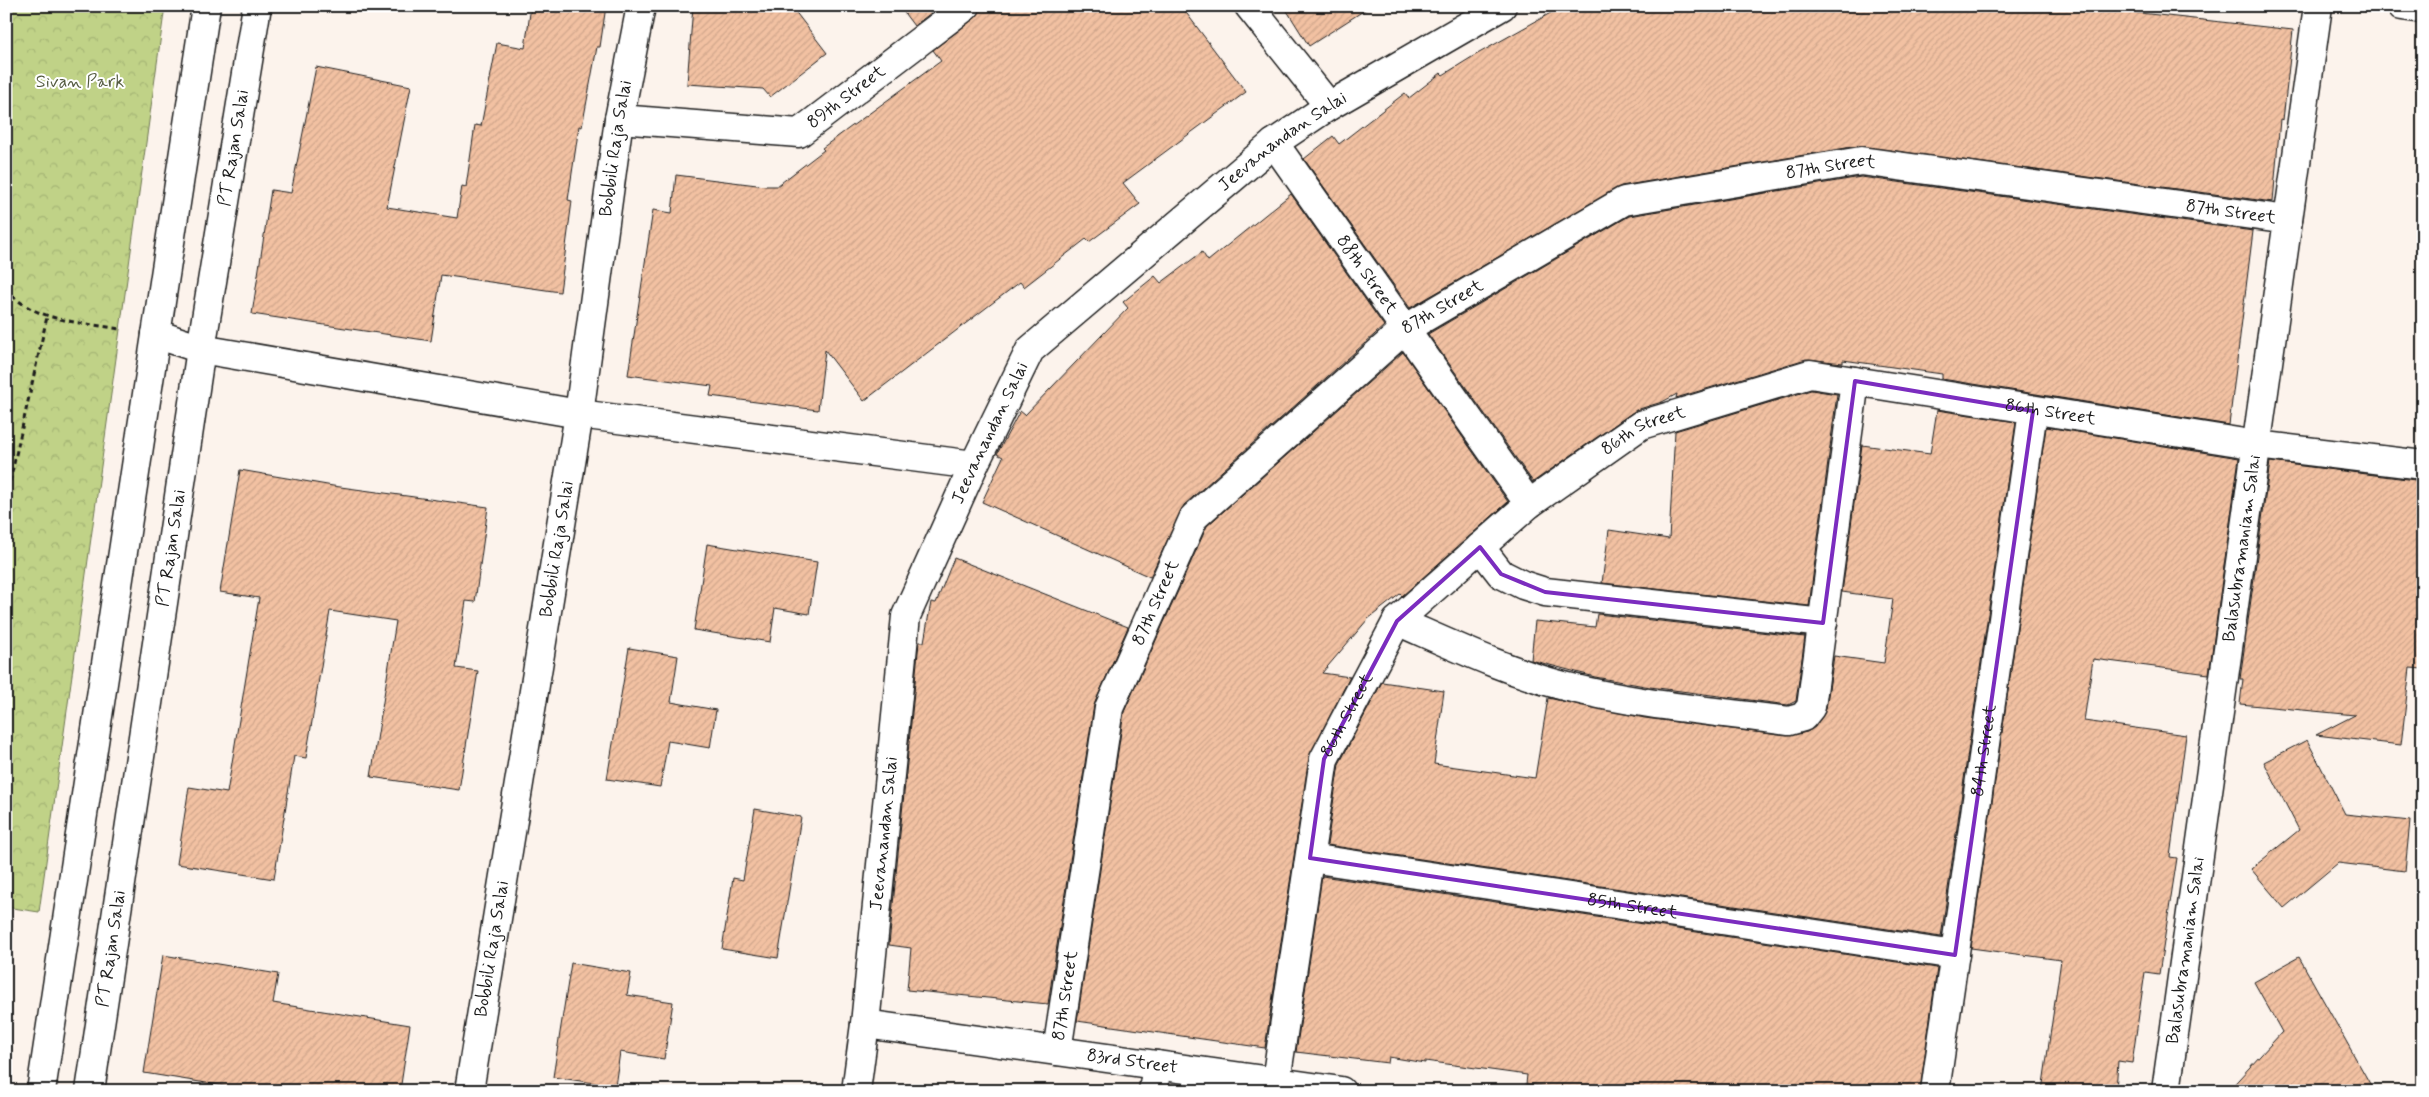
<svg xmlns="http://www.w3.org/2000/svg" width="2429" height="1097" viewBox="0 0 2429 1097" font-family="Mynerve,sans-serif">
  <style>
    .park { fill: url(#park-crowns); stroke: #6e7752 }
    .building { fill: url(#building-hatch); stroke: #1c1c1c }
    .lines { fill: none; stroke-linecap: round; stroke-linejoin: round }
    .minor-casing { stroke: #1c1c1c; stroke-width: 31 }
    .secondary-casing { stroke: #1c1c1c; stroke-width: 31 }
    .path { stroke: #1c1c1c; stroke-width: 3; stroke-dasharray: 5 4; stroke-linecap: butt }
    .minor { stroke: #fff; stroke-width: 28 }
    .secondary { stroke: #fff; stroke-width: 28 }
    .marked { fill: none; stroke: #7b2cbf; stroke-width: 4; stroke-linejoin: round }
    .labels { text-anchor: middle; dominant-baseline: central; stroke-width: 4; stroke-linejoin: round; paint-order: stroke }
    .park-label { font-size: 18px; fill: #555c41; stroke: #fff }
    .street-label { font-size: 18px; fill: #1c1c1c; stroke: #fff }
  </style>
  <defs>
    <pattern id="park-crowns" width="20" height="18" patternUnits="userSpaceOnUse" patternTransform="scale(1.25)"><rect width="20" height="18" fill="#c0d287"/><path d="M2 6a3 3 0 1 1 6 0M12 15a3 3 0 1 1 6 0" fill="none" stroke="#a4b474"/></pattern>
    <pattern id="building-hatch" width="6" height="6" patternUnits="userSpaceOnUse" patternTransform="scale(1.25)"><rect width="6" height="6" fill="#f2c1a2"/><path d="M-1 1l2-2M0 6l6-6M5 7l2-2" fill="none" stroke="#cfa58b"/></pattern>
  </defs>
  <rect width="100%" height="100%" fill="#fcf3ec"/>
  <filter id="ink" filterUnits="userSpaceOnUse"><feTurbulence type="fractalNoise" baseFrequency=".02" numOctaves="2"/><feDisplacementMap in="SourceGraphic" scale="10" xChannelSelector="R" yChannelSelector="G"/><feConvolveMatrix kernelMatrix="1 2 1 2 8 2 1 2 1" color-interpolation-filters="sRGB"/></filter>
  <g filter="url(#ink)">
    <!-- park -->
    <path class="park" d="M6,6H165L39,912L6,907Z"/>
    <!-- building -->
    <g class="building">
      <path d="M531,6H606L600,47H597L582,127L579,126L568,200L572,201L560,292L441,275L431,341L252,314L271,190L291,193L316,67L411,86L387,207L457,218L462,186L466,187L475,125L481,126L497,43L525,48Z"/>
      <path d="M693,6L741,10L745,6H791L827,53L770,97L763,89L687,84Z"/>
      <path d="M899,6H940L914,26Z"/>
      <path d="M981,6H1181L1246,92L1123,183L1140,204L1089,242L1086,239L1024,287L1020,282L864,401L825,350L818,410L710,396L712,386L628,375L653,210L672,213L676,175L765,186H777L824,150L822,148L941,61L933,50L975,18Z"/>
      <path d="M1284,6H1371L1309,46Z"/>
      <path d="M1563,6H2077L2293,30L2283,120L2280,119L2273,202L1858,146L1621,186L1410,308L1304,159L1333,136L1339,144L1405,93L1409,98L1441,73L1443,75L1472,57Z"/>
      <path d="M1861,177L2253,231L2229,425L1942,379V374L1843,360V363L1806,359L1676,398L1677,394L1662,402L1636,410L1533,482L1428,334L1629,216Z"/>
      <path d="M1291,194L1384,326L1184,505L1150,577L982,502L1003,457L997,454L1020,411L1025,415L1128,308L1123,302L1155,276L1161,283L1202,252L1208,261Z"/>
      <path d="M1403,352L1508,502L1402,596L1400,594L1368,619L1322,673L1350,677L1309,757L1265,1048L1077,1021L1124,712L1207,526Z"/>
      <path d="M1811,390L1837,394L1809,606L1602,583L1609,530L1669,539L1675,431Z"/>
      <path d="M1937,410L2016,422L1941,937L1327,845L1339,764L1382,682L1444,691L1434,764L1535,778L1548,698L1645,718L1787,736L1807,732L1815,727L1826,709L1834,656L1884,663L1893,599L1842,592L1862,445L1930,454Z"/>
      <path d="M2046,427L2239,458L2209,674L2093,659L2084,721L2186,735L2170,857L2177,858L2159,974L2145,972L2132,1063L2118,1061L2116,1091H2042L2061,960L1971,948Z"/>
      <path d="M2270,462L2423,481V669L2410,668L2401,745L2316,735L2355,715L2240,704L2243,679H2240Z"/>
      <path d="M240,470L333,486L488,507L475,602L466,601L456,668L478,671L459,790L371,777L396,621L330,611L306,758L294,756L274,879L177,864L189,787L227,793L259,598L220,592Z"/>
      <path d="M707,544L817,562L809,614L775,608L770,642L694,630Z"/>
      <path d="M954,558L1128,627L1094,705L1048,1004L907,990L911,948L889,945L919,642H924L931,602L936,603Z"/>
      <path d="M1597,614L1805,637L1796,701L1788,705L1650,687L1595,677L1531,660L1535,621L1595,627Z"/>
      <path d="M629,648L678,656L671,702L716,710L710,748L668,741L660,787L607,779Z"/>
      <path d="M2307,740L2345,814L2410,821L2405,871L2338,863L2284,908L2251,869L2299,830L2264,762Z"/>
      <path d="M755,809L801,817L778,958L722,949L733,878L743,880Z"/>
      <path d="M1322,876L1937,968L1920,1091H1575L1526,1084L1527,1075L1425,1061V1063L1389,1057L1388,1063L1296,1052Z"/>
      <path d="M163,955L278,974L273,1003L410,1025L400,1091H256L144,1073Z"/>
      <path d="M2299,957L2374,1091H2228L2282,1032L2254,982Z"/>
      <path d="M571,963L631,973L627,995L673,1002L664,1059L620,1052L615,1086L553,1077Z"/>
    </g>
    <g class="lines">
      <!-- minor casing -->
      <g class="minor-casing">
        <g id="minor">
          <path d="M1249,6L1329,106"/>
          <path d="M2402,6L2423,9"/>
          <path id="s1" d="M619,119L799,133L966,6"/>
          <path id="s2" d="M1274,143L1529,504"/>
          <path d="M156,334L201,349L579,414L974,465"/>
          <path d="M1480,547L1501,574L1523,585L1545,592L1823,623"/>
          <path d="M1397,621C1452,645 1506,671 1564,686C1637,705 1714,711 1789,721L1803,717L1811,707L1855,381"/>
          <path id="s3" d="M1310,858L1955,955"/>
          <path id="s4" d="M865,1024L1341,1091"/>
          <path id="s5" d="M1057,1051L1109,708L1194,517L1405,329L1624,201L1861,161L2288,220"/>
          <path id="s6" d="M1276,1081L1324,759L1397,621L1529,504L1641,425L1810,374L2257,445L2423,465"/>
          <path id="s7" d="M469,1091L579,414L619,119L641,6"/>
          <path id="s8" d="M856,1091L865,1024L906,616L974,465L1030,350L1274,143L1329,106L1502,6"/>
          <path d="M1153,1091L1157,1065"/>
          <path id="s9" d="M1935,1091L2033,411"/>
          <path id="s10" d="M2166,1091L2318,6"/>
        </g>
      </g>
      <!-- secondary casing -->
      <g class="secondary-casing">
        <g id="secondary">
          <path d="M41,1091L206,6"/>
          <path id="s11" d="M90,1091L201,349L257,6"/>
        </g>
      </g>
      <!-- path -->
      <g class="path">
        <path d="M6,289C34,322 80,322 120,329"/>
        <path d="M6,499L47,317"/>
      </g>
      <!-- minor -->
      <use href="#minor" class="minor"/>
      <!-- secondary -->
      <use href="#secondary" class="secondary"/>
    </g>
  </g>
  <!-- marked area -->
  <path class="marked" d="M1855,381L2033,411L1955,955L1310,858L1324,759L1397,621L1480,547L1501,574L1545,592L1823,623Z"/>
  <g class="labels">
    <!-- park labels -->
    <g class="park-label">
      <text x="80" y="82">Sivan Park</text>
    </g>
    <!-- street labels -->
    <g class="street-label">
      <text stroke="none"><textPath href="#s1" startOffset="240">89th Street</textPath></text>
      <text stroke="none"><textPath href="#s8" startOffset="1099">Jeevanandan Salai</textPath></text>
      <text stroke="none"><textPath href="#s11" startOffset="954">PT Rajan Salai</textPath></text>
      <text stroke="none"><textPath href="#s7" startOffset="954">Bobbili Raja Salai</textPath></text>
      <text stroke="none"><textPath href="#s5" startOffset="1302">87th Street</textPath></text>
      <text stroke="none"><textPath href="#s5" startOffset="1706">87th Street</textPath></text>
      <text stroke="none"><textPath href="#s2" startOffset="161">88th Street</textPath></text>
      <text stroke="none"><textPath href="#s5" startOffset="882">87th Street</textPath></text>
      <text stroke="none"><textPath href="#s6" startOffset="1215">86th Street</textPath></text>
      <text stroke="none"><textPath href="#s6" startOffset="795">86th Street</textPath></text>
      <text stroke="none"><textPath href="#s8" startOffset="679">Jeevanandan Salai</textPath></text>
      <text stroke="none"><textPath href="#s11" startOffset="549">PT Rajan Salai</textPath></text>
      <text stroke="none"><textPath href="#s7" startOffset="549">Bobbili Raja Salai</textPath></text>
      <text stroke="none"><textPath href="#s10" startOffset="548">Balasubramaniam Salai</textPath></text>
      <text stroke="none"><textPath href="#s5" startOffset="462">87th Street</textPath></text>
      <text stroke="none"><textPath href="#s6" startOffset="375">86th Street</textPath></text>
      <text stroke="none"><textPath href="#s9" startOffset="344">84th Street</textPath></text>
      <text stroke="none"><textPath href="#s8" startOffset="259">Jeevanandan Salai</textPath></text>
      <text stroke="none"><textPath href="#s3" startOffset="326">85th Street</textPath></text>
      <text stroke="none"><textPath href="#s11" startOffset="144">PT Rajan Salai</textPath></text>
      <text stroke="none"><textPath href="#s7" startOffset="144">Bobbili Raja Salai</textPath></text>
      <text stroke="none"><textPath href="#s10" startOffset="142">Balasubramaniam Salai</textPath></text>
      <text stroke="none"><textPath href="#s5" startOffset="56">87th Street</textPath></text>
      <text stroke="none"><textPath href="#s4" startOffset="270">83rd Street</textPath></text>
    </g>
  </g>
  <!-- margin -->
  <rect width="2429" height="1097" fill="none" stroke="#fff" stroke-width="25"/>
  <rect x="12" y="12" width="2404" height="1072" fill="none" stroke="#1c1c1c" stroke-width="2" filter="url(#ink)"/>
</svg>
